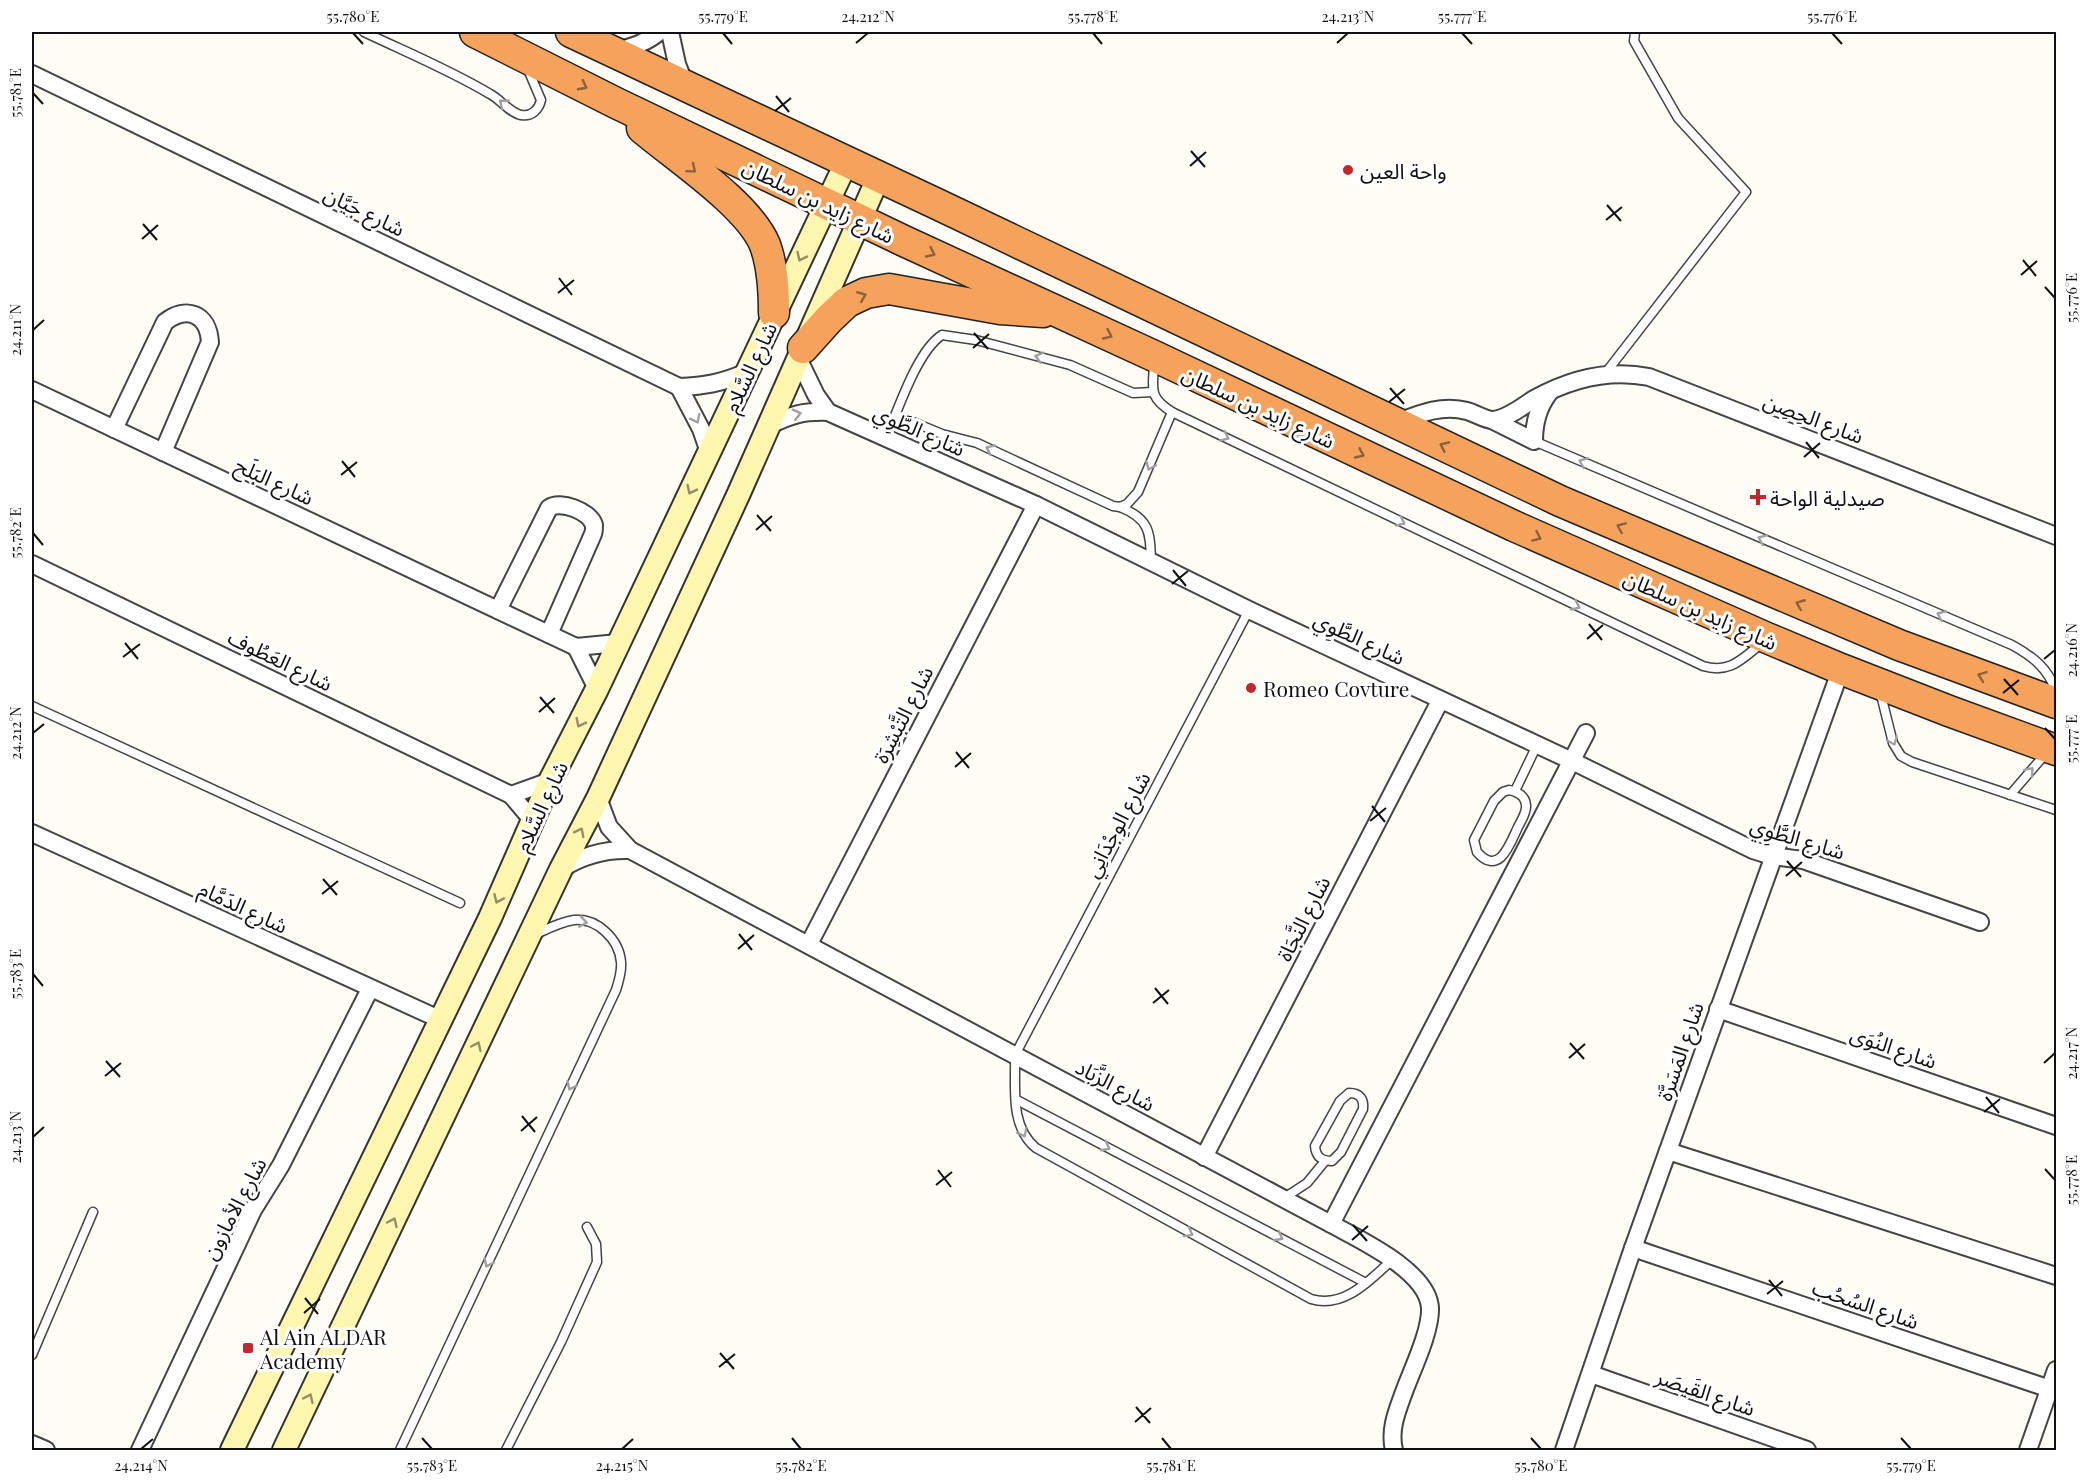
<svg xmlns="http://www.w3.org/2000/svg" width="2088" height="1482" viewBox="0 0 2088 1482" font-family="'Playfair Display','Noto Sans Arabic',serif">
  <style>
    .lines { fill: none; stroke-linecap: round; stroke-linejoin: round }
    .lane-casing { stroke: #444; stroke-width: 11 }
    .street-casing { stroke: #444; stroke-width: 20 }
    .secondary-casing { stroke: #333; stroke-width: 26 }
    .highway-casing { stroke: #222; stroke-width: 33 }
    .lane { stroke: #fff; stroke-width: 8 }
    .street { stroke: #fff; stroke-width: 16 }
    .secondary { stroke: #fff6b0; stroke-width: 22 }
    .highway { stroke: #f5a25d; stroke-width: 30 }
    .oneway { stroke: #8e613b }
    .oneway2 { stroke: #a0a0a0 }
    .oneway3 { stroke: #948f68 }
    .ticks { fill: none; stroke: #111; stroke-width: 2 }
    .poi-dot { fill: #c4262e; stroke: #fff; stroke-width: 2 }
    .labels { text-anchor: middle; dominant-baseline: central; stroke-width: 6; stroke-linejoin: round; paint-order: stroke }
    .poi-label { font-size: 21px; fill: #111; stroke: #fff; text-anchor: start }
    .street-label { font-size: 21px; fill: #111; stroke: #fff }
    .neatline { fill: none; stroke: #111; stroke-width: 2 }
    .ticks-label { font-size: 15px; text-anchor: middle; fill: #111 }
  </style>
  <rect width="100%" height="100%" fill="#fffdf5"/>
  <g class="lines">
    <!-- lane casing -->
    <g class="lane-casing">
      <g id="lane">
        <path d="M364,32C406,52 450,70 490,94C500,99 510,113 521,115C532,117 539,109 541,100L527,67"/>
        <path d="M1154,364C1153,389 1148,397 1172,412L1703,666C1730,674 1742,659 1762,643"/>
        <path d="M1604,375L1746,192L1678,118L1634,41L1635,32"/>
        <path d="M896,415L942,434L977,443L1113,506L1120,507L1127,504L1138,492L1172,412"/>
        <path d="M886,438C898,410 917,351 942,335L976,340L1070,365L1133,393L1153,392"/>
        <path d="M1534,441L2012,645C2032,656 2048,668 2056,691"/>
        <path d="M1120,507C1150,519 1150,532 1151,561"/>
        <path d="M1249,610L1015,1055C1016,1086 1009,1126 1036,1148L1311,1299C1344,1309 1370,1280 1392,1260"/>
        <path d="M1880,691L1893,743L1901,756L1912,762L2056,810"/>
        <path d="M32,706L460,903"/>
        <path d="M1509,790C1517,792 1525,795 1526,805C1527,812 1521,821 1518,827C1510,844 1499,877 1477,852L1474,840L1494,801L1503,792Z"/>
        <path d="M1515,791L1537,745"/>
        <path d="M2010,795L2047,752"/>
        <path d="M1349,1093C1360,1093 1364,1099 1363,1109L1341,1152L1332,1161C1321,1161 1316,1157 1315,1146L1340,1101Z"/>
        <path d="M1017,1100L1366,1283"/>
        <path d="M1284,1198L1307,1183L1325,1161"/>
        <path d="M32,1355L93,1212"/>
        <path d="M400,1450L616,990C619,980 622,972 621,962C619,939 597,918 574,920C560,922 547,929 534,935"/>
        <path d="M506,1450L561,1342L597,1262L596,1244L587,1227"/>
      </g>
    </g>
    <!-- street casing -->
    <g class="street-casing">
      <g id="street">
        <path d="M670,32L677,64L685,85"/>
        <path d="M614,51C632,48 646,43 659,32"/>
        <path d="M32,74L679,387C705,386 721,383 745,373"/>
        <path d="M798,358L816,395L828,412"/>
        <path d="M679,387L701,429L709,452"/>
        <path d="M32,390L576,647L618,643"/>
        <path d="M1492,420L1534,441C1534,422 1538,407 1549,393"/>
        <path d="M1396,423C1419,414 1442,404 1467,411C1475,413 1485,420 1493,420C1507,419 1523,406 1534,399C1570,379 1609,369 1649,377L2056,536"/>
        <path d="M768,426C790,415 803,411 828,412L1036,505L1249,610L1572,761L1753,850L1772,856L1803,860L1980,922"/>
        <path d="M114,429L165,322C187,305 208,314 210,342L163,452"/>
        <path d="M32,564L511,795L533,821"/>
        <path d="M498,610L549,508C560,500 590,511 594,525C594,528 594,532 593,534L549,634"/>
        <path d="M576,647L597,689"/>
        <path d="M511,795L550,781"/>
        <path d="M598,798L609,827L630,850L1331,1224C1360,1240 1428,1271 1430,1308C1431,1331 1412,1370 1404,1392C1397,1411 1389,1430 1394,1450"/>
        <path d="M32,833L439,1019"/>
        <path d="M561,869C583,855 604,849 630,850"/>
        <path d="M809,944L1036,505"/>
        <path d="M1718,1009L2056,1126"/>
        <path d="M1668,1151L2056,1276"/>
        <path d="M1204,1157L1440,701"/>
        <path d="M1331,1224L1586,733"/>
        <path d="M1633,1248L2050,1389"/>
        <path d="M1591,1374L1807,1450"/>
        <path d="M32,1444L46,1450"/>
        <path d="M140,1450L253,1210L281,1165L370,989"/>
        <path d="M1564,1450L1633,1248L1841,669"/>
        <path d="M2028,1450L2056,1370"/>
      </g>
    </g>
    <!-- secondary casing -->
    <g class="secondary-casing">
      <g id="secondary">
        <path d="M232,1450L490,918L550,781L597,689L847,161"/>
        <path d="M284,1450L561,869L598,798L739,493L879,176"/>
      </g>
    </g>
    <!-- highway casing -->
    <g class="highway-casing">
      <g id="highway">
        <path d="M475,32L616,103L904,241L1154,356L1514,526L1767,638L1841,669L1949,711L2056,750"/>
        <path d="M571,32L937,204L1560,501L1899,645L2056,703"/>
        <path d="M642,128C676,157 749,205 765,245C773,267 774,290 774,313"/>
        <path d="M803,348L829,319L847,302L866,293L889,289L1000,309L1043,312"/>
      </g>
    </g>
    <!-- lane -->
    <use href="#lane" class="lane"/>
    <!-- street -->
    <use href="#street" class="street"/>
    <!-- secondary -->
    <use href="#secondary" class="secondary"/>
    <!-- highway -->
    <use href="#highway" class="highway"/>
  </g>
  <!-- one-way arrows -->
  <defs><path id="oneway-chevron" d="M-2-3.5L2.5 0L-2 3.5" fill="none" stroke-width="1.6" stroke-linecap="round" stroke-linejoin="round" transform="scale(1.5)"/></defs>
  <g class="oneway">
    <use href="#oneway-chevron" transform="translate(583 86) rotate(28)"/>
    <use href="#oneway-chevron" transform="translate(692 169) rotate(39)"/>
    <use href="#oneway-chevron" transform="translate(931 253) rotate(25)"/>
    <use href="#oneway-chevron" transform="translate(862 296) rotate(-22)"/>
    <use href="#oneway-chevron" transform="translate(1108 335) rotate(25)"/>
    <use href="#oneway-chevron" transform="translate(1444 446) rotate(-155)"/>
    <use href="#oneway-chevron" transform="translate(1360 454) rotate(25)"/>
    <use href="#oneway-chevron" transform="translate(1621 527) rotate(-157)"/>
    <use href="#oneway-chevron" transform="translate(1537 537) rotate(24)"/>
    <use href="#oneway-chevron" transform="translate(1800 604) rotate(-158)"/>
    <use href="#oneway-chevron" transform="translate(1982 676) rotate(-160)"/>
  </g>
  <g class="oneway2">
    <use href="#oneway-chevron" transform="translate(503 103) rotate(-142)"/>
    <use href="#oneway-chevron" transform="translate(1039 357) rotate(-165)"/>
    <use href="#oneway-chevron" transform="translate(797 414) rotate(-14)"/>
    <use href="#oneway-chevron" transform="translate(696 419) rotate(63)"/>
    <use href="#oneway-chevron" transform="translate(1225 437) rotate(25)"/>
    <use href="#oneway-chevron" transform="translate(990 449) rotate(-155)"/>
    <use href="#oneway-chevron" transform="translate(1583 462) rotate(-157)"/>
    <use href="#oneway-chevron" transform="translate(1150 466) rotate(113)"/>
    <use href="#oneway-chevron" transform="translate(1401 522) rotate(26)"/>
    <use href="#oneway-chevron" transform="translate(1762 539) rotate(-157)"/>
    <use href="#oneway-chevron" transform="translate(1576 606) rotate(25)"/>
    <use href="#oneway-chevron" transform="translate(1941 615) rotate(-157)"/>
    <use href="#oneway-chevron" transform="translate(1893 741) rotate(67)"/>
    <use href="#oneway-chevron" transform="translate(2030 771) rotate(-49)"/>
    <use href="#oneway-chevron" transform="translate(583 922) rotate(8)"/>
    <use href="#oneway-chevron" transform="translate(571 1086) rotate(115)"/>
    <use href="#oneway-chevron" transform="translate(1023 1133) rotate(63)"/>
    <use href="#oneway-chevron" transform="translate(1106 1147) rotate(28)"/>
    <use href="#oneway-chevron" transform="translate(1189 1233) rotate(29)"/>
    <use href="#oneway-chevron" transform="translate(1279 1237) rotate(28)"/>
    <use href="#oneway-chevron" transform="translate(488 1263) rotate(115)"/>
  </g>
  <g class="oneway3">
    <use href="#oneway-chevron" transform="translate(801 257) rotate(116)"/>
    <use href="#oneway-chevron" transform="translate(691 490) rotate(116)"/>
    <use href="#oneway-chevron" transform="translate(580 723) rotate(117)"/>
    <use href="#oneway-chevron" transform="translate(580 832) rotate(-63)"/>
    <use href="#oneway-chevron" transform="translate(498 899) rotate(114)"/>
    <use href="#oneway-chevron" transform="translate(477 1046) rotate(-65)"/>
    <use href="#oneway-chevron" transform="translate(393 1222) rotate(-65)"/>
    <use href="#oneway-chevron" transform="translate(309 1398) rotate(-65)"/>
  </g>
  <!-- ticks -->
  <path class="ticks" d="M353,33L363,44M723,33L732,44M1093,33L1102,44M1462,33L1472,44M1832,33L1842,44M856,43L868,33M1337,43L1348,33M33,93L43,104M776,96L789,112M775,111L791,98M1191,151L1205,167M1190,166L1206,152M1607,205L1621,221M1606,220L1622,207M143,224L157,240M142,239L158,225M2023,260L2036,276M2021,275L2037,261M559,278L572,295M2045,287L2055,298M558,293L574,280M33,330L44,320M974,333L988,349M973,348L989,334M1390,388L1404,404M1389,402L1405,389M1806,442L1819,458M1804,457L1820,443M342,461L355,477M341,475L357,462M757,515L771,531M756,530L772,516M33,533L43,545M1173,570L1186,586M1172,584L1188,571M1589,624L1602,640M1587,639L1603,625M125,643L138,659M123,657L140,644M2044,659L2055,650M2004,679L2018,695M2003,693L2019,680M540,697L554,713M539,712L555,698M2045,728L2055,739M33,733L44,724M956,752L969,768M955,767L971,753M1372,806L1385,822M1370,821L1386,808M1787,861L1801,877M1786,876L1802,862M323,879L337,895M322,894L338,881M739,934L752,950M738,949L754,935M33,974L43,986M1155,988L1168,1004M1153,1003L1169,990M1570,1043L1584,1059M1569,1058L1585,1044M106,1061L120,1077M2044,1063L2055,1053M105,1076L121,1063M1986,1097L1999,1113M1984,1112L2000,1099M522,1116L535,1132M521,1131L537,1117M33,1137L44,1127M2045,1169L2055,1180M938,1170L951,1187M936,1185L952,1172M1353,1225L1367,1241M1352,1240L1368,1226M1769,1280L1782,1296M1767,1294L1783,1281M305,1298L318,1314M304,1313L320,1299M720,1353L734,1369M719,1367L735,1354M1136,1407L1150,1423M1135,1422L1151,1408M422,1438L432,1449M792,1438L801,1449M1162,1438L1171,1449M1531,1438L1541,1449M1901,1438L1911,1449M141,1449L153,1439M622,1449L633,1439"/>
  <!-- markers -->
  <g class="poi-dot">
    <circle cx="1348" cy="170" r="6"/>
    <path d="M1755 488h6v6h6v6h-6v6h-6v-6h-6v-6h6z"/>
    <circle cx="1251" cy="688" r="6"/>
    <rect x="242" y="1342" width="12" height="12" rx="3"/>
  </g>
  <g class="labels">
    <!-- poi labels -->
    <g class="poi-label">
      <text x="1360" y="170">واحة العين</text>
      <text x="1770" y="497">صيدلية الواحة</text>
      <text x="1263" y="688">Romeo Covture</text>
      <text x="260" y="1336">Al Ain ALDAR<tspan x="260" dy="24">Academy</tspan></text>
    </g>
    <!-- street labels -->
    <g class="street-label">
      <text transform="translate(819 200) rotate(26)">شارع زايد بن سلطان</text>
      <text transform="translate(365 210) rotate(26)">شارع جَيَّان</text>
      <text transform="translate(749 367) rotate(-65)">شارع السَّلام</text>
      <text transform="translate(1259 406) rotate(25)">شارع زايد بن سلطان</text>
      <text transform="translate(1814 417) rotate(21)">شارع الحِصِن</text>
      <text transform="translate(920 429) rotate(24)">شارع الطَّوِي</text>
      <text transform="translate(275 480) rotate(25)">شارع البَلَح</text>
      <text transform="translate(1701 609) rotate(24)">شارع زايد بن سلطان</text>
      <text transform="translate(1360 637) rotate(25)">شارع الطَّوِي</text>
      <text transform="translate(281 659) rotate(26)">شارع العَطُوف</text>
      <text transform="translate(902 714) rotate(-63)">شارع التَّبْشِرَة</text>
      <text transform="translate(540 806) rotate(-65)">شارع السَّلام</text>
      <text transform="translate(1116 824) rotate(-62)">شارع الوِجْدَانِي</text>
      <text transform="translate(1798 837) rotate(17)">شارع الطَّوِي</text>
      <text transform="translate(244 906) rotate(25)">شارع الدَمَّام</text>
      <text transform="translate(1302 918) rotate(-63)">شارع النَّجَاة</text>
      <text transform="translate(1894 1046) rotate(19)">شارع النُوَى</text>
      <text transform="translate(1679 1051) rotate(-71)">شارع المَسَرَّة</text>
      <text transform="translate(1116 1084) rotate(28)">شارع الزَّبَاد</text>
      <text transform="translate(233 1208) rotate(-62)">شارع الأمازون</text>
      <text transform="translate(1866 1303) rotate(19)">شارع السُحُب</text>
      <text transform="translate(1706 1391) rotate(19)">شارع القَيصَر</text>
    </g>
  </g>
  <!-- border -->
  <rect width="2088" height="1482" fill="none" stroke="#ffffff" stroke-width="66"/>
  <rect x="33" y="33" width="2022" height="1416" class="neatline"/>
  <g class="ticks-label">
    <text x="353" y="22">55.780°E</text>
    <text x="723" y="22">55.779°E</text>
    <text x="868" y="22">24.212°N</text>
    <text x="1093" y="22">55.778°E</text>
    <text x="1348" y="22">24.213°N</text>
    <text x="1462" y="22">55.777°E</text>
    <text x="1832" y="22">55.776°E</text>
    <text transform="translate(16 93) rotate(-90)" y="5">55.781°E</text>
    <text transform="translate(2072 298) rotate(-90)" y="5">55.776°E</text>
    <text transform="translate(16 330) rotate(-90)" y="5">24.211°N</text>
    <text transform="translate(16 533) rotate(-90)" y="5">55.782°E</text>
    <text transform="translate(2072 650) rotate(-90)" y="5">24.216°N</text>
    <text transform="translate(16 733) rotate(-90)" y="5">24.212°N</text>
    <text transform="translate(2072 739) rotate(-90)" y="5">55.777°E</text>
    <text transform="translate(16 974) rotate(-90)" y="5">55.783°E</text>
    <text transform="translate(2072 1053) rotate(-90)" y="5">24.217°N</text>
    <text transform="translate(16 1137) rotate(-90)" y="5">24.213°N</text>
    <text transform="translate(2072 1180) rotate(-90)" y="5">55.778°E</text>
    <text x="141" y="1471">24.214°N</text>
    <text x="432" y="1471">55.783°E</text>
    <text x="622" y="1471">24.215°N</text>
    <text x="801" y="1471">55.782°E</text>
    <text x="1171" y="1471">55.781°E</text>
    <text x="1541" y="1471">55.780°E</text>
    <text x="1911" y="1471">55.779°E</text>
  </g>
</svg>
